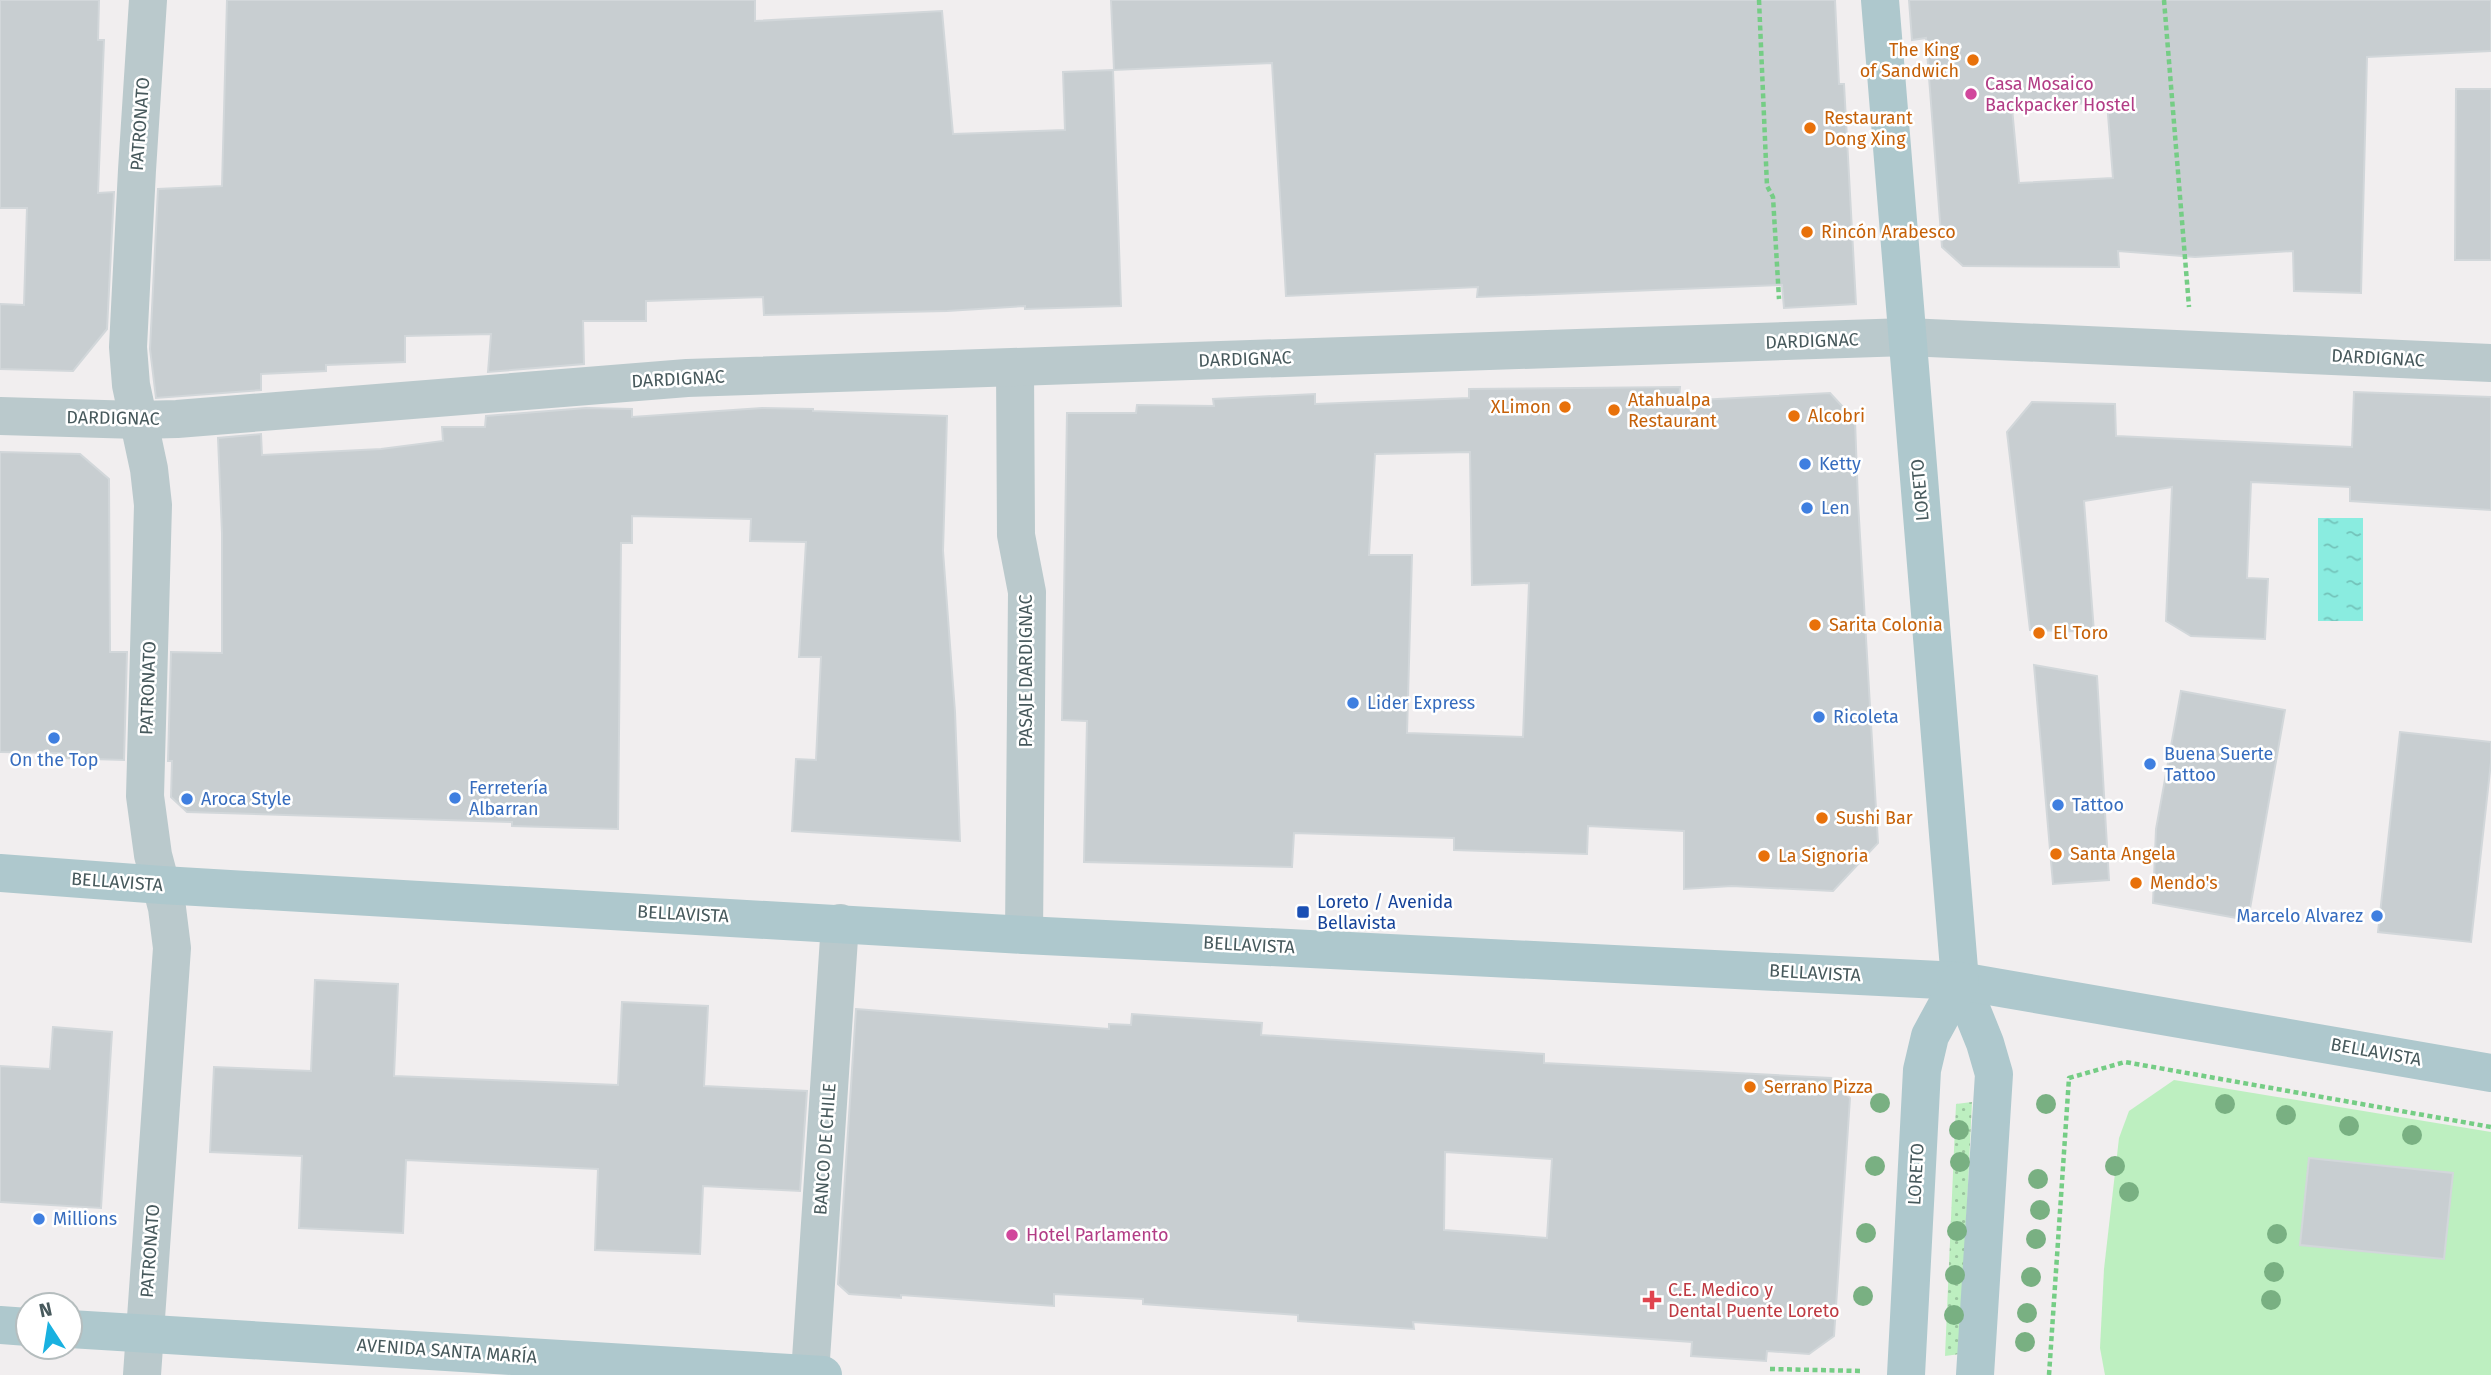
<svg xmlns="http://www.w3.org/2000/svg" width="2491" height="1375" viewBox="0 0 2491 1375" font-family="'Fira Sans',sans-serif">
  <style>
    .grass { fill: url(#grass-dots) }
    .garden { fill: #bdefc0 }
    .water { fill: url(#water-ripples) }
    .building { fill: #c8ced1; stroke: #d2d7da; stroke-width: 2; fill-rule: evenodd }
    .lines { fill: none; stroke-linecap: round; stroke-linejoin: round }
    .path { stroke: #75cd85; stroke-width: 4.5; stroke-dasharray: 5 3.5; stroke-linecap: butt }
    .minor { stroke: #bac9cc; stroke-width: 38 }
    .major { stroke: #aec8cd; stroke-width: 38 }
    .tree { fill: #79b082 }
    .food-dot { fill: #e8710a; stroke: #fff; stroke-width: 2.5 }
    .hotel-dot { fill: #d1479c; stroke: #fff; stroke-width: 2.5 }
    .shop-dot { fill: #3f7fe0; stroke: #fff; stroke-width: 2.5 }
    .transit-dot { fill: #1a4fb4; stroke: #fff; stroke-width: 2.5 }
    .health-dot { fill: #e0444e; stroke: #fff; stroke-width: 2.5 }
    .labels { text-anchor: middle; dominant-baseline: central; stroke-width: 5; stroke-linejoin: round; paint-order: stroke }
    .food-label { font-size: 18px; fill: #c56008; stroke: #fff; text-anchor: start }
    .hotel-label { font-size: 18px; fill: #b23c85; stroke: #fff; text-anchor: start }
    .street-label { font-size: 18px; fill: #47595c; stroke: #fff }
    .shop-label { font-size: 18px; fill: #366cbe; stroke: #fff; text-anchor: start }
    .transit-label { font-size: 18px; fill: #164399; stroke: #fff; text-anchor: start }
    .health-label { font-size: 18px; fill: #be3a42; stroke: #fff; text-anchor: start }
  </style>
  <defs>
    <pattern id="grass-dots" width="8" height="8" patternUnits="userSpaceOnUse" patternTransform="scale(1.75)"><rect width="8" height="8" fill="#bdefc0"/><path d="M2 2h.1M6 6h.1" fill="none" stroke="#9bc59f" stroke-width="1.8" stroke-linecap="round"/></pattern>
    <pattern id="water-ripples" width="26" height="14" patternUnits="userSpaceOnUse" patternTransform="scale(1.75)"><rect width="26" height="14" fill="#8aece0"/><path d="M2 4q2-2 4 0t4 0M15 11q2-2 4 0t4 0" fill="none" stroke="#73c2b9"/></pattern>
  </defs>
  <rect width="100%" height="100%" fill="#f1eeef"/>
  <!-- grass -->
  <path class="grass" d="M1972,1102L1960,1354L1945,1356L1956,1104Z"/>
  <!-- garden -->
  <path class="garden" d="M2174,1080L2491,1132V1375H2105L2100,1348L2104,1269L2119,1138L2129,1111Z"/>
  <!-- water -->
  <rect class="water" x="2318" y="518" width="45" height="103"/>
  <!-- building -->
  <g class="building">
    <path d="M0,0H99L98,40H104L98,193L114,192L107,329L73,371L0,369V304L24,305L27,208H0Z"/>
    <path d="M227,0H755V21L942,11L953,134L1065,130L1063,72L1113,70L1121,306L1025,309V306L947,311L764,315L763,297L646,301V321H583L584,364L488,372L491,334L405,336V362L326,365V371L261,374V390L156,398L150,349L158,189L222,186Z"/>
    <path d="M1111,0H1835L1839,84H1844L1856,304L1784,308L1782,285L1477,297L1478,287L1286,296L1272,63L1114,70Z"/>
    <path d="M1909,0H2491V51L2367,57L2361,293L2294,291L2293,251L2195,257L2118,251L2119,267L1963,266L1942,247L1926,38L1912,40ZM2107,102L2113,178L2019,183L2012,108Z"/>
    <path d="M2456,89H2491V260H2455Z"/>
    <path d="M1680,387L1679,401L1830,393L1855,420L1858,502L1878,843L1833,891L1732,886L1684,889V831L1588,826L1587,854L1454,850V838L1294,833L1292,867L1084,862L1087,721L1062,720L1067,413H1136L1137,405L1214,406L1213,399L1315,394V404L1469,398V389ZM1470,452L1472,585L1529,583L1523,737L1407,733L1412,555H1369L1375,454Z"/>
    <path d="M2354,392L2491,397V510L2350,501V487L2251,482L2247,578L2268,579L2265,639L2191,636L2166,621L2172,487L2084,501L2094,632L2030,630L2007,432L2032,402L2115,404L2116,436L2352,447Z"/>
    <path d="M586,408L632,409V417L762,408L813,409V411L947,416L943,551L955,712L960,841L792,831L796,759L816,760L821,657H799L806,542L750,541L751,519L632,516V543H621L618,829L512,826V822L187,812L171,797L172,761H168L171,652L222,653V533L218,438L261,434L262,455L381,449L443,441L442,427H485L486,416Z"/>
    <path d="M0,452L80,454L109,479L110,652H127L124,760L60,758L61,753L0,752Z"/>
    <path d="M2034,665L2097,676L2109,880L2053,884Z"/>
    <path d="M2181,691L2285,710L2248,920L2153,903L2156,829Z"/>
    <path d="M2400,732L2491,742V762L2471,942L2378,932Z"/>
    <path d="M315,980L398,984L394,1076L618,1085L622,1002L708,1006L704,1086L807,1091L800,1191L703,1186L700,1254L595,1250L598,1169L406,1160L403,1233L299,1228L302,1156L210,1152L214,1067L311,1071Z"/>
    <path d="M856,1009L1109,1029V1024L1131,1025L1132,1014L1262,1023L1261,1035L1544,1054V1063L1831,1078L1850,1098L1834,1336L1809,1354L1767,1351L1766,1361L1691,1356L1692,1342L1413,1322L1414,1329L1298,1321V1315L1143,1304V1299L1054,1294V1306L901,1295V1298L849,1294L838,1284ZM1445,1152L1552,1159L1547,1238L1444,1230Z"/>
    <path d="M53,1027L112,1032L101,1208L0,1202V1066L50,1069Z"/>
    <path d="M2309,1158L2453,1173L2444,1259L2300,1245Z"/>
  </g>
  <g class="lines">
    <!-- path -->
    <g class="path">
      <path d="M1759,0L1767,186L1773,197L1779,299"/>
      <path d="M2164,0L2189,307"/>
      <path d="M1770,1369L1862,1371"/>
      <path d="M2049,1375L2069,1078L2125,1062L2491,1127"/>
    </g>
    <!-- minor -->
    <g class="minor">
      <path d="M1015,367L1016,535L1027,592L1024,935"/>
      <path d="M0,416L138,420L177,419L687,378L1907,337L2491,363"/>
      <path d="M810,1374L840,923"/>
      <path d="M142,1375L172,948L167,908L153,855L145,796L153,505L149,469L131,385L128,347L137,170L148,0"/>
    </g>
    <!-- major -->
    <g class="major">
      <path d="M1880,0L1960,981L1985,1043L1994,1074L1975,1375"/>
      <path d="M0,873L162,885L1024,935L1960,981L2491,1073"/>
      <path d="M0,1325L28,1327"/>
      <path d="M70,1329L823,1375"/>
      <path d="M1906,1375L1922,1070L1930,1036L1960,981"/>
    </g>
  </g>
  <!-- trees -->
  <g class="tree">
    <circle cx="1880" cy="1103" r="10"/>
    <circle cx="2046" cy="1104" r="10"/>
    <circle cx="2225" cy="1104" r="10"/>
    <circle cx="2286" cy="1115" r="10"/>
    <circle cx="2349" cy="1126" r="10"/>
    <circle cx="1959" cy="1130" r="10"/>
    <circle cx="2412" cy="1135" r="10"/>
    <circle cx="1960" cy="1162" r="10"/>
    <circle cx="1875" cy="1166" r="10"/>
    <circle cx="2115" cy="1166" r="10"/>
    <circle cx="2038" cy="1179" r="10"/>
    <circle cx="2129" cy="1192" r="10"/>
    <circle cx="2040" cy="1210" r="10"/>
    <circle cx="1957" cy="1231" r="10"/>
    <circle cx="1866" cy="1233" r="10"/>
    <circle cx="2277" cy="1234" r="10"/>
    <circle cx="2036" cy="1239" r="10"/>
    <circle cx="2274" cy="1272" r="10"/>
    <circle cx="1955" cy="1275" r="10"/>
    <circle cx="2031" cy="1277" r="10"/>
    <circle cx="1863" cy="1296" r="10"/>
    <circle cx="2271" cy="1300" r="10"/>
    <circle cx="2027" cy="1313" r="10"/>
    <circle cx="1954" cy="1315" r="10"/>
    <circle cx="2025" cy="1342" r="10"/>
  </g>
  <!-- markers -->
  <g class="food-dot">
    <circle cx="1973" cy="60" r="7"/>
    <circle cx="1810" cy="128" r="7"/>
    <circle cx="1807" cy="232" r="7"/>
    <circle cx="1565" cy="407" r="7"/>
    <circle cx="1614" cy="410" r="7"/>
    <circle cx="1794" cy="416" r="7"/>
    <circle cx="1815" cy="625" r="7"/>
    <circle cx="2039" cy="633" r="7"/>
    <circle cx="1822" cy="818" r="7"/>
    <circle cx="2056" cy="854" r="7"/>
    <circle cx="1764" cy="856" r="7"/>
    <circle cx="2136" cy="883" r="7"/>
    <circle cx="1750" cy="1087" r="7"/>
  </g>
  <g class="hotel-dot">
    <circle cx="1971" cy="94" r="7"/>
    <circle cx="1012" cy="1235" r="7"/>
  </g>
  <g class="shop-dot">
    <circle cx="1805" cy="464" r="7"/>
    <circle cx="1807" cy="508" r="7"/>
    <circle cx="1353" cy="703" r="7"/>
    <circle cx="1819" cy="717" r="7"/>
    <circle cx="54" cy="738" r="7"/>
    <circle cx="2150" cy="764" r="7"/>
    <circle cx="455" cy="798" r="7"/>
    <circle cx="187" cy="799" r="7"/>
    <circle cx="2058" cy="805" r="7"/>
    <circle cx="2377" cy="916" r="7"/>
    <circle cx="39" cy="1219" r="7"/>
  </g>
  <rect class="transit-dot" x="1296" y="905" width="14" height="14" rx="3.5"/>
  <path class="health-dot" d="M1648.5 1289.5h7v7h7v7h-7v7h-7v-7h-7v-7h7z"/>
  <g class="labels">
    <!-- food labels -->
    <g class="food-label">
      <text x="1959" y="50" text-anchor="end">The King<tspan x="1959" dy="21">of Sandwich</tspan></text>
      <text x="1824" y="118">Restaurant<tspan x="1824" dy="21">Dong Xing</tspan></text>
      <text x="1821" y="232">Rincón Arabesco</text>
      <text x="1628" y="400">Atahualpa<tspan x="1628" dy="21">Restaurant</tspan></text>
      <text x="1551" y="407" text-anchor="end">XLimon</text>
      <text x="1808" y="416">Alcobri</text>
      <text x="1829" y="625">Sarita Colonia</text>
      <text x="2053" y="633">El Toro</text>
      <text x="1836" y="818">Sushi Bar</text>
      <text x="2070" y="854">Santa Angela</text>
      <text x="1778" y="856">La Signoria</text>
      <text x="2150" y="883">Mendo's</text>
      <text x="1764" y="1087">Serrano Pizza</text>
    </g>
    <!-- hotel labels -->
    <g class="hotel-label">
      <text x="1985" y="84">Casa Mosaico<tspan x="1985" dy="21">Backpacker Hostel</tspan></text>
      <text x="1026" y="1235">Hotel Parlamento</text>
    </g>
    <!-- street labels -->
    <g class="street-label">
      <text transform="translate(140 124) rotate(-86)">PATRONATO</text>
      <text transform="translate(1812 341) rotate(-2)">DARDIGNAC</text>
      <text transform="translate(2378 358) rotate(3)">DARDIGNAC</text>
      <text transform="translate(1245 359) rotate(-2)">DARDIGNAC</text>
      <text transform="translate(678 379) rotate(-3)">DARDIGNAC</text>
      <text transform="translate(113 418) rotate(1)">DARDIGNAC</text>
      <text transform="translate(1920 490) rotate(-95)">LORETO</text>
      <text transform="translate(1026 671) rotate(-90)">PASAJE DARDIGNAC</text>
      <text transform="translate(148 688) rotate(-88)">PATRONATO</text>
      <text transform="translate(117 882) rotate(4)">BELLAVISTA</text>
      <text transform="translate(683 914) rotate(3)">BELLAVISTA</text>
      <text transform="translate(1249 945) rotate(3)">BELLAVISTA</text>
      <text transform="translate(1815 973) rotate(3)">BELLAVISTA</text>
      <text transform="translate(2376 1052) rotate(10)">BELLAVISTA</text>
      <text transform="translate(825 1149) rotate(-86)">BANCO DE CHILE</text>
      <text transform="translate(1916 1174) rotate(-87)">LORETO</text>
      <text transform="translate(150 1251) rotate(-86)">PATRONATO</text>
      <text transform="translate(447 1351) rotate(4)">AVENIDA SANTA MARÍA</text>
    </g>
    <!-- shop labels -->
    <g class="shop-label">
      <text x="1819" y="464">Ketty</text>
      <text x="1821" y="508">Len</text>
      <text x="1367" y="703">Lider Express</text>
      <text x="1833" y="717">Ricoleta</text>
      <text x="2164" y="754">Buena Suerte<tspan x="2164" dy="21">Tattoo</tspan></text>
      <text x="54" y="760" text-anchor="middle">On the Top</text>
      <text x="469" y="788">Ferretería<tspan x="469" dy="21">Albarran</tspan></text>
      <text x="201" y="799">Aroca Style</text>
      <text x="2072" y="805">Tattoo</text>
      <text x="2363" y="916" text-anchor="end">Marcelo Alvarez</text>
      <text x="53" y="1219">Millions</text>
    </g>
    <!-- transit labels -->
    <g class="transit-label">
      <text x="1317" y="902">Loreto / Avenida<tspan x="1317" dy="21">Bellavista</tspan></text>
    </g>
    <!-- health labels -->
    <g class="health-label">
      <text x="1668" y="1290">C.E. Medico y<tspan x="1668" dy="21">Dental Puente Loreto</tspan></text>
    </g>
  </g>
  <!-- north arrow -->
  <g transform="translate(49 1326) rotate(348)"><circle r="33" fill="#ffffff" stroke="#b5bdbe" stroke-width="2"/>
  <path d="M0-5L12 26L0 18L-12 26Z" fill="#19b1e0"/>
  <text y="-10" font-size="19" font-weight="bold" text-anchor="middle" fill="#47595c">N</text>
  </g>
</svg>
